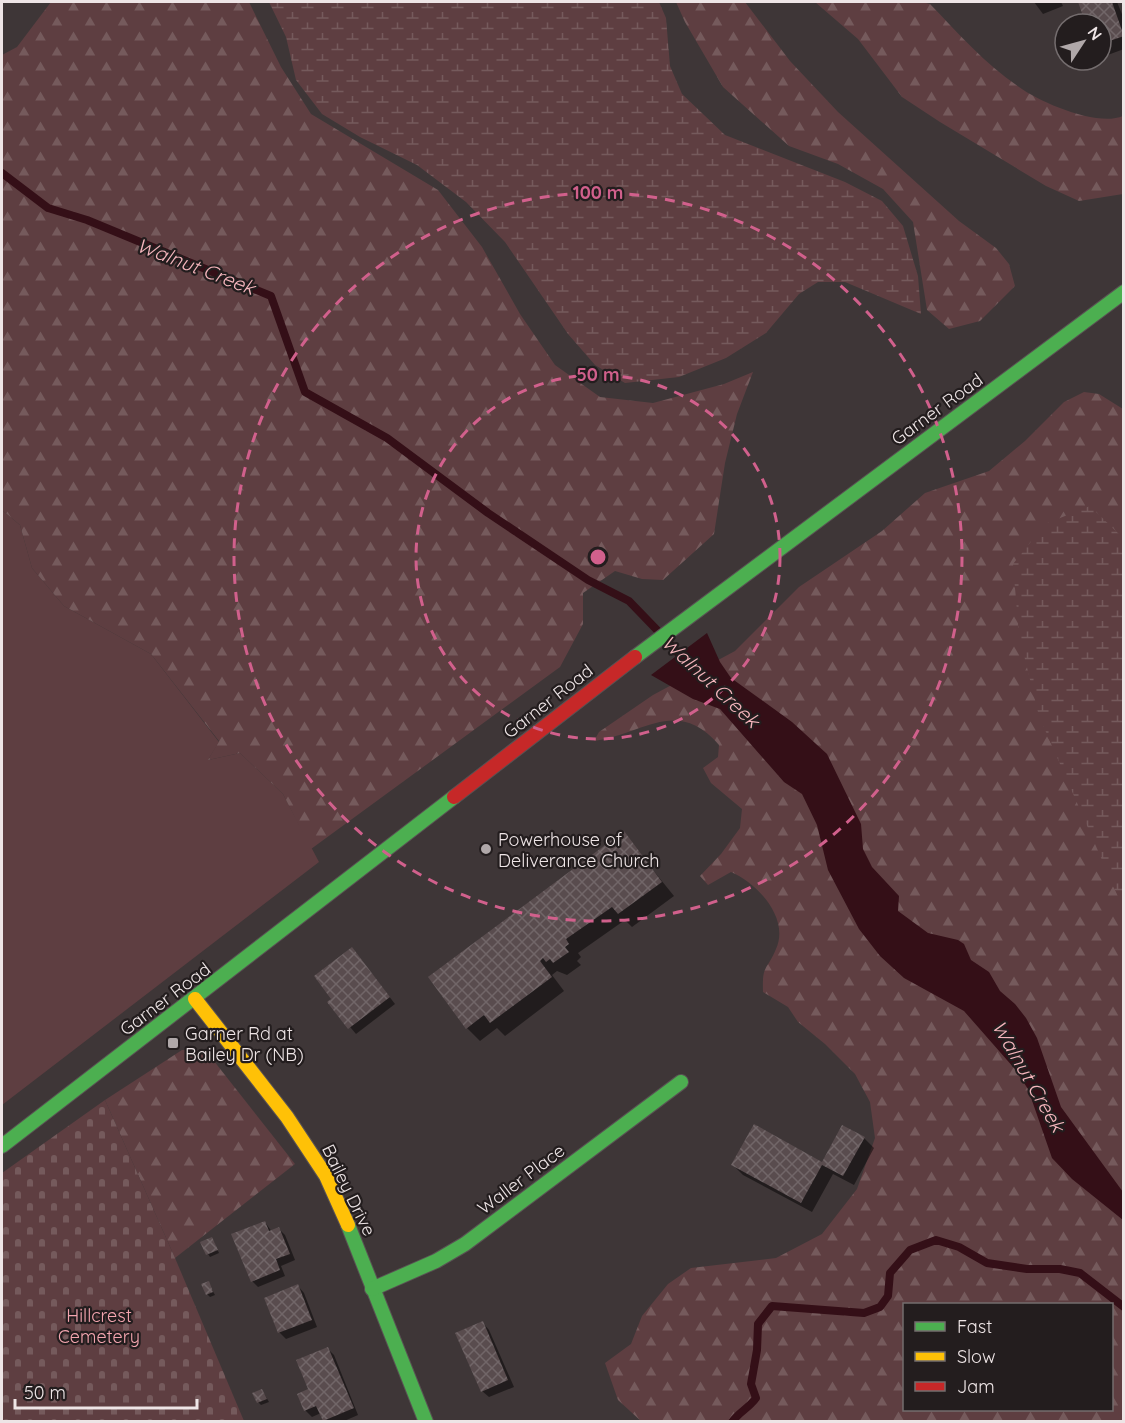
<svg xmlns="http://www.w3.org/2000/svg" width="1125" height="1423" viewBox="0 0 1125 1423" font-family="Quicksand,sans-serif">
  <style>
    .grass { fill: #5e3e41 }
    .forest { fill: url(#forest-firs); fill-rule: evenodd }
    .wetland { fill: url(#wetland-marsh) }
    .cemetery { fill: url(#cemetery-stones) }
    .water { fill: #340f17 }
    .shadow { fill: #0007 }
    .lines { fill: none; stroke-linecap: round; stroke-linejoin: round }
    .stream { stroke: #340f17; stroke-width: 8 }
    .building { fill: url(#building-cross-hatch) }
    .fast-casing { stroke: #595253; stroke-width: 16 }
    .slow-casing { stroke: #595253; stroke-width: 16 }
    .jam-casing { stroke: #595253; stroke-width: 16 }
    .fast { stroke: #4caf50; stroke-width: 14 }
    .slow { stroke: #ffc107; stroke-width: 14 }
    .jam { stroke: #c62828; stroke-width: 14 }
    .ring { fill: none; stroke: #d1608c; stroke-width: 3; stroke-dasharray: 10 8 }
    .poi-dot { fill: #b0a8a9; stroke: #231d1e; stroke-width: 2 }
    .labels { text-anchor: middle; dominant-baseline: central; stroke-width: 4.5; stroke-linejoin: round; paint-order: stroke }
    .street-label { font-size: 18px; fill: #eee5e6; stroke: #231d1e }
    .poi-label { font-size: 18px; fill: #eee5e6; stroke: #231d1e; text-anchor: start }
    .park-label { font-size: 18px; fill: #f5a6b0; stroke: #231d1e }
    .water-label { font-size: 20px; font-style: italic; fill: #f5b5bc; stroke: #231d1e }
    .centre { fill: #d1608c; stroke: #231d1e; stroke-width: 3 }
    .ring-label { font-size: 18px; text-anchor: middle; font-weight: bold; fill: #d1608c; stroke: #231d1e; stroke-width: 4.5; stroke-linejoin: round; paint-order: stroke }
  </style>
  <defs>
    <pattern id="forest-firs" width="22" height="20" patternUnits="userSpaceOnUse" patternTransform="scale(1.5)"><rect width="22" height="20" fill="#5e3e41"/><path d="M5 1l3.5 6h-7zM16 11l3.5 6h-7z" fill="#755a5c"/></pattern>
    <pattern id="wetland-marsh" width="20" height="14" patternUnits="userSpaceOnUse" patternTransform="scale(1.5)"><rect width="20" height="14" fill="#5e3e41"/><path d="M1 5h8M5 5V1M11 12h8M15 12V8" fill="none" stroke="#755a5c"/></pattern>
    <pattern id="cemetery-stones" width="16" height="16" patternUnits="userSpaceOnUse" patternTransform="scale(1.5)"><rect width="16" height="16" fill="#5e3e41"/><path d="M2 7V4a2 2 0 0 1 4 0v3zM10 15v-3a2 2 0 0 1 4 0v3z" fill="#755a5c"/></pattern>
    <pattern id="building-cross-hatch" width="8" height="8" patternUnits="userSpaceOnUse" patternTransform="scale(1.5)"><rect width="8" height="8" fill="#594c4e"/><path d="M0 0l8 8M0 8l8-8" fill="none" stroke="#716668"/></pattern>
  </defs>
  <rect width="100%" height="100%" fill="#3e3637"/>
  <!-- grass -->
  <path class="grass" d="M2,510L20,525L32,568L64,606L151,654L219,742L208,760L240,753L283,794L319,862L2,1105Z"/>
  <!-- forest -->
  <g class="forest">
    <path d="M51,2H249L281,67L311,114L438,190L482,247L520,314L555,365L600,397L653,403L724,384L753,372L737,414L725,463L714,534L663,580L642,579L615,571L583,593V624L560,667L311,849L283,794L240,753L208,760L219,741L151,654L64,606L32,568L20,525L2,510V55L17,47Z"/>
    <path d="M676,2H745L790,61L838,112L959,221L996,248L1009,264L1015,286L980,321L949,329L927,310L913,222L883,189L838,164L789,146L723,87L685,22Z"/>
    <path d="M815,2H922L930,4C957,32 986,65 1019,87C1041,103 1098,127 1123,116V194L1079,201L1046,186L940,122L902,97L858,39Z"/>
    <path d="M1084,392L1099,394L1123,409V1421L642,1422L618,1400L605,1363L631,1344L642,1316L668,1284L691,1268L776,1258L822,1234L857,1189L875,1138L870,1102L855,1074L825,1044L798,1022L788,1007L763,992C762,964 767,971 776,949C790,918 757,883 731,872L708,885L700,876L721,854L740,828L742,809L711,783L703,768L718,757L719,745C676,696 643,735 594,741L599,732L653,695L735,651L799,587L882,531L925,493L989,471L1025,441L1064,402ZM904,1304H1112V1410H904Z"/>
    <path d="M182,1050H197L210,1056L295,1164L175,1258L105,1100Z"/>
  </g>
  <!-- wetland -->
  <g class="wetland">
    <path d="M269,2H659L666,18L670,66L682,94L725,135L845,182L882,201L903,226L918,276L921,314L845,282H818L799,294L766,333L726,358L679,377L625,383L595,365L568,334L505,242L466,202L417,165L360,137L322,114L296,80L286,37Z"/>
    <path d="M1090,506L1123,538V908L1039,716L1019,635L1013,564L1045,524Z"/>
  </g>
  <!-- cemetery -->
  <path class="cemetery" d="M105,1100L175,1258L244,1421H2V1173Z"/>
  <!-- water -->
  <path class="water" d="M707,633L720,662L731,678L792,722L827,754L861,824L863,849L872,867L899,896L898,911L928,933L958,940L964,944L971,960L989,972L1000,991L1015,1004L1026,1018L1037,1038L1061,1107L1123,1192V1220L1072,1179L1052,1158L1028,1089L1014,1068L964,1011L904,978L880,956L859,929L828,870L817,825L802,794L784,782L720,709L693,699L651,675Z"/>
  <!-- shadow -->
  <g class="shadow">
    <path d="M1034,2H1061L1063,6L1043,14Z"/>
    <path d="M1079,2H1117L1124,19V49L1105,56L1101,52V24H1087Z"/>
    <path d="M623,833L674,896L632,927L625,920L578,953L581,957L577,961L581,965L567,975L557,971L552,975L564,991L505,1036L497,1028L480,1041L467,1028Z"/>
    <path d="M372,974L395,1004L356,1034L329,1002Z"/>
    <path d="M864,1138L874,1148L854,1185L833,1174L812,1212L743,1175L733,1165L822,1164Z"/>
    <path d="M265,1222L272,1232L279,1229L285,1235L295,1260L281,1266L285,1276L258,1287L252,1281Z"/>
    <path d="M214,1242L219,1253L210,1257L208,1254Z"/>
    <path d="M208,1283L215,1295L210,1297L207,1294Z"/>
    <path d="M298,1286L304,1293L317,1327L286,1339L279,1332Z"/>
    <path d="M483,1323L489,1330L514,1387L489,1397L482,1391Z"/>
    <path d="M328,1349L334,1355L358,1415L342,1422H326L321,1413L312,1417L305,1410L310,1390Z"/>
    <path d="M262,1390L269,1402L261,1405L258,1402Z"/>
  </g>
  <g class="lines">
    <!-- stream -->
    <g class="stream">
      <path d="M2,173L48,208L87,220L271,296L305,392L387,438L488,513L588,580L629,601L657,630"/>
      <path d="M667,641L685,661"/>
      <path d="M732,1422C739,1412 749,1408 756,1398L751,1384L757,1350L758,1324L772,1306L864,1313L880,1307L888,1296L890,1273L910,1250L936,1240L959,1247L987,1263L1027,1269H1060L1080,1273L1124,1307"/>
    </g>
  </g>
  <!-- building -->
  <g class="building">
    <path d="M1078,2H1112L1124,36L1101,44V24H1086Z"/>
    <path d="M624,831L662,882L618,914L612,907L566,939L569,944L565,947L569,952L553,963L550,959L546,962L543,958L540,961L552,977L490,1023L484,1015L466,1029L428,977Z"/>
    <path d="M352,947L390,997L348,1029L327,1002L331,999L314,976Z"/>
    <path d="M754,1124L822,1162L842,1125L865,1137L843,1176L822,1165L801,1203L731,1165Z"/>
    <path d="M265,1221L269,1231L279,1227L290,1254L276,1259L280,1270L251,1282L231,1234Z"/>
    <path d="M212,1237L218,1250L206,1255L200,1242Z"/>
    <path d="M209,1281L213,1292L206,1295L201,1284Z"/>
    <path d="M298,1284L312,1320L278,1333L264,1298Z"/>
    <path d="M483,1321L508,1380L481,1392L455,1333Z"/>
    <path d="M328,1347L354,1408L323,1421L316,1406L304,1411L297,1394L308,1389L296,1360Z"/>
    <path d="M262,1389L267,1399L257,1403L252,1393Z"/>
  </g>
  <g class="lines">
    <!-- fast casing -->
    <g class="fast-casing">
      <g id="fast">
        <path d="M635,657L1124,292"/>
        <path d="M2,1146L454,797"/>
        <path d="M348,1225L426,1422"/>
        <path d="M372,1289L436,1261L465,1244L681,1082"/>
      </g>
    </g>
    <!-- slow casing -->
    <g class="slow-casing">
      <path id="slow" d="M195,999L287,1117L326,1176L348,1225"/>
    </g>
    <!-- jam casing -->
    <g class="jam-casing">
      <path id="jam" d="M454,797L635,657"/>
    </g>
    <!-- fast -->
    <use href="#fast" class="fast"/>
    <!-- slow -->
    <use href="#slow" class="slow"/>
    <!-- jam -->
    <use href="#jam" class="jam"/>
  </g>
  <!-- distance rings -->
  <g class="ring">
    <circle cx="598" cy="557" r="182"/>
    <circle cx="598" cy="557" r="364"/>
  </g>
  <!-- markers -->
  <g class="poi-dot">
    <circle cx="486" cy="849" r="6"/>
    <rect x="167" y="1037" width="12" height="12" rx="3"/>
  </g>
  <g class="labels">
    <!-- street labels -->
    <g class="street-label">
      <text transform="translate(937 409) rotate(-36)">Garner Road</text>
      <text transform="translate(548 701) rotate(-38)">Garner Road</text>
      <text transform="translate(165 999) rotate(-37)">Garner Road</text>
      <text transform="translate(521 1179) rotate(-37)">Waller Place</text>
      <text transform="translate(349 1190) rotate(64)">Bailey Drive</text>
    </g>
    <!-- poi labels -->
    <g class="poi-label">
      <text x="498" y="839">Powerhouse of<tspan x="498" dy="21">Deliverance Church</tspan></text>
      <text x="185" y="1033">Garner Rd at<tspan x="185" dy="21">Bailey Dr (NB)</tspan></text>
    </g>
    <!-- park labels -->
    <g class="park-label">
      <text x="99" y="1315">Hillcrest<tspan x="99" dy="21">Cemetery</tspan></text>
    </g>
    <!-- water labels -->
    <g class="water-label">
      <text transform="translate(196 266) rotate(21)">Walnut Creek</text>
      <text transform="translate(711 681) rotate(43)">Walnut Creek</text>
      <text transform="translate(1029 1076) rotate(60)">Walnut Creek</text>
    </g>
  </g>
  <circle cx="598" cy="557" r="9" class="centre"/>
  <g class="ring-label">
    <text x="598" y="199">100 m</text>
    <text x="598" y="381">50 m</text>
  </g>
  <!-- border -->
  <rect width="1125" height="1423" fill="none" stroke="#eee5e6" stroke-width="6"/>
  <!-- legend -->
  <rect x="903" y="1303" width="210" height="108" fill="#231d1e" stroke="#746d6e" stroke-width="1.5"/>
  <rect x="915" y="1322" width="30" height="9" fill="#4caf50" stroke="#746d6e" stroke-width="1.5"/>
  <text x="957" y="1333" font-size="18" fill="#eee5e6">Fast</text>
  <rect x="915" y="1352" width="30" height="9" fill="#ffc107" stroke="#746d6e" stroke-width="1.5"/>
  <text x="957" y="1363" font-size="18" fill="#eee5e6">Slow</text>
  <rect x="915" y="1382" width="30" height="9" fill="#c62828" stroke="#746d6e" stroke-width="1.5"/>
  <text x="957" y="1393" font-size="18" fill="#eee5e6">Jam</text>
  <!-- north arrow -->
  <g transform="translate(1083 42) rotate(54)"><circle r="28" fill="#231d1e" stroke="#746d6e" stroke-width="1.5"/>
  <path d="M0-4.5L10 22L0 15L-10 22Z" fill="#b0a8a9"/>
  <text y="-9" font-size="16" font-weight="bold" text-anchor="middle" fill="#eee5e6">N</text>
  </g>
  <!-- scale -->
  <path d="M15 1399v9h182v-9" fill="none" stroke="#eee5e6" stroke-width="3"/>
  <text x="24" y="1399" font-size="18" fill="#eee5e6" stroke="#231d1e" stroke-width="4.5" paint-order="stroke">50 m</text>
</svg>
